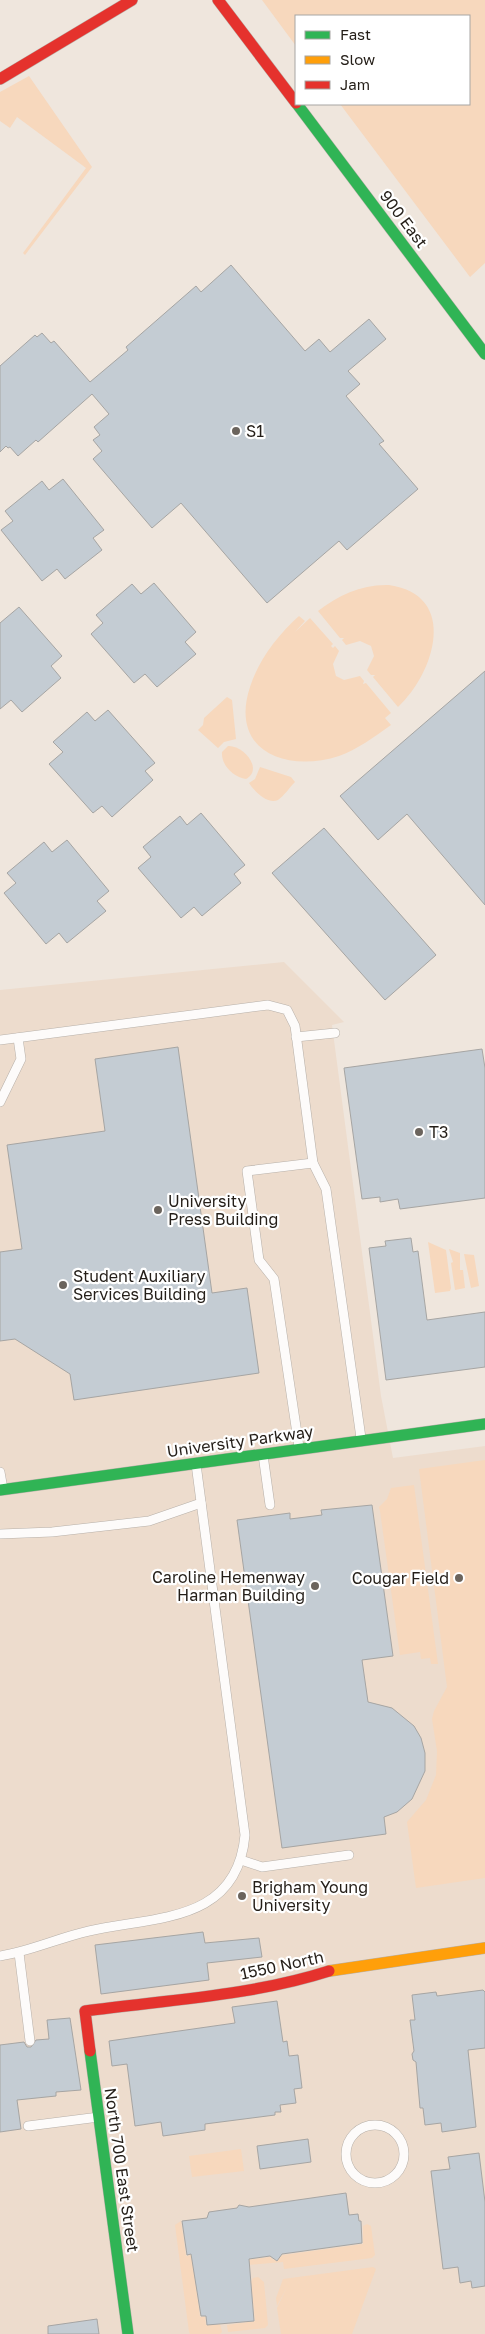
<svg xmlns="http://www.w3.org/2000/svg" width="485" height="2334" viewBox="0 0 485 2334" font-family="'Golos Text',sans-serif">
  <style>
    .built { fill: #eddccd }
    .green { fill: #f7d8bd }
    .building { fill: #c4ccd3; stroke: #a6a5a3 }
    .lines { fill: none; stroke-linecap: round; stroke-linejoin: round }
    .lane-casing { stroke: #b7b0a9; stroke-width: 10 }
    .fast-casing { stroke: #b7b0a9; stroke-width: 12 }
    .slow-casing { stroke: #b7b0a9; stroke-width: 12 }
    .jam-casing { stroke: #b7b0a9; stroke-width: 12 }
    .lane { stroke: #fdfbfa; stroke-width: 9 }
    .fast { stroke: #30b455; stroke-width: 11 }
    .slow { stroke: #ff9f0a; stroke-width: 11 }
    .jam { stroke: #e5322d; stroke-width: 11 }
    .poi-dot { fill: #6b645d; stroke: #fff; stroke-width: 2 }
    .labels { text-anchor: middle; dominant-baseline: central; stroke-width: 4.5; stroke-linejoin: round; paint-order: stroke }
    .street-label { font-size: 16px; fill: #241e18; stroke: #fff }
    .poi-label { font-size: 16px; fill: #241e18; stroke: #fff; text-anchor: start }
  </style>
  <rect width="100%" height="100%" fill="#efe6dd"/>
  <!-- built -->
  <path class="built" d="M284,962L344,1022L332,1025L381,1396L393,1458L485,1446V2334H0V990Z"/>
  <!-- green -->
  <g class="green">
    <path d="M262,0H485V263L470,277L340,104H469V16H296V46Z"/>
    <path d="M29,76L92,167L25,255L23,253L86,168L17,117L10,128L0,121V92Z"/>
    <path d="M389,585C459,595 435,673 398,707L373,677L375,675H371L367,670L374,656L371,646L360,641L346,645L342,640L344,638H340L318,611C339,595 362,584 389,585Z"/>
    <path d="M299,616L305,621L295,632L310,618L333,644L331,646L333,648L335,646L339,651L333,664L336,676L344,680L360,676L364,681L363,684L366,683L391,713L385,718L391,725C374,737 358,749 339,756C286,773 229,751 250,687C259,659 278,635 299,616Z"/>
    <path d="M227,697L232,700L236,739L224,742L218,748L198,730L203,725L204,718Z"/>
    <path d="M228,746C243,745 264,769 246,779C233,777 221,765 222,752Z"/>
    <path d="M260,767L291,777L295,782C290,787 284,796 278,800C268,805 254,791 249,783L255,779Z"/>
    <path d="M428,1242L446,1250L451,1288L450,1291L435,1293Z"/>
    <path d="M449,1249L460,1253V1270H463L465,1288L455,1290L451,1263L453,1262Z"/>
    <path d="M464,1254L474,1255L479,1286L471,1288Z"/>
    <path d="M485,1460V1878L416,1888L407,1822L426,1800L436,1775L437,1751L432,1719L434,1711L447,1687L419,1469Z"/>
    <path d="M414,1485L438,1664H431L430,1658L421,1659L420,1652L400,1655L380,1511L379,1507L387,1499L391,1488Z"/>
    <path d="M241,2149L244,2171L192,2177L189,2156Z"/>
    <path d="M181,2221L186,2256L192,2255L200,2317H205L206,2325L220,2324L222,2332L220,2334H190L189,2332L175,2225Z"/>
    <path d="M367,2224L371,2226L375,2255L372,2258L284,2269L283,2262L248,2265L247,2260L270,2257L273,2260L283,2255L363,2244V2226Z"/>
    <path d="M373,2267L376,2269L352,2334H281L277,2308L287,2287L277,2306L276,2298L283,2279Z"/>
    <path d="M258,2277L264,2282L268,2325L265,2328L228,2332L227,2325L255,2321L251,2282L253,2278Z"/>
  </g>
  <!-- building -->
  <g class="building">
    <path d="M231,265L305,351L319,339L330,352L369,319L386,339L348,371L360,384L346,396L384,441L379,444L418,489L347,550L339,541L267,603L181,503L152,528L93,459L102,451L93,440L100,435L94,427L109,414L92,394L38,442L36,440L18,456L10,447L8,448L6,446L0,452V366L35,335L37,337L42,333L51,343L54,341L90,382L128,350L126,347L196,286L201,292Z"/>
    <path d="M63,479L104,530L93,538L102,550L65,579L57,569L42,581L1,530L13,521L5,511L42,481L49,490Z"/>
    <path d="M154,583L196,632L185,642L196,654L157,687L145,674L134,683L91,634L103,623L96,615L132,584L141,594Z"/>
    <path d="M19,607L62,656L51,666L61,678L22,712L11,700L0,709V623Z"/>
    <path d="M485,671V905L407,814L378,840L340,796Z"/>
    <path d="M108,710L155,763L145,771L153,780L112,817L102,806L93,813L49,764L63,752L53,742L87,712L95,721Z"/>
    <path d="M201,813L245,865L234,874L241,883L202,916L194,907L181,918L138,868L151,857L143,847L180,816L187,825Z"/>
    <path d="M324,828L436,955L385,1000L272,873Z"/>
    <path d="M67,840L109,891L97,901L106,911L67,943L59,933L46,944L4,893L16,883L7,873L44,842L52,852Z"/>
    <path d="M178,1047L212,1293L247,1288L259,1373L74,1400L70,1374L15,1339L0,1341V1252L22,1249L7,1145L105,1131L95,1059Z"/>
    <path d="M482,1049L485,1068V1198L400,1209L398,1199L380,1202V1197L362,1199L344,1068Z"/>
    <path d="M411,1238L413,1252L418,1251L427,1320L485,1312V1367L386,1380L369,1248L386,1246L385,1241Z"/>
    <path d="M372,1505L393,1656L362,1660L368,1702L392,1708L414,1726L421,1738L425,1753V1771L412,1799L397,1812L384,1817L386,1834L282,1848L237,1520L290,1513V1519L322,1515L321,1510Z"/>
    <path d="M203,1932L205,1943L259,1938L262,1957L207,1963L209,1980L101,1994L95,1945Z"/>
    <path d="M483,1990L485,1992V2048L468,2050L476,2127L442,2132L441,2123L425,2125L423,2108H420L416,2062L413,2060L412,2054L414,2051L410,2020H415L412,1995L436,1992L437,1996Z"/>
    <path d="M277,2001L283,2042L287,2041L289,2056L298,2055L302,2088L294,2089L296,2103L280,2105L281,2112H275V2115L205,2124V2130L163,2136L161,2122L135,2126L127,2064L112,2066L109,2041L235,2023L232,2007Z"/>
    <path d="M70,2018L81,2090L56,2092V2096L17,2100L21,2129L0,2132V2045L24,2042L27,2047H31L36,2040L49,2039L47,2020Z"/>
    <path d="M308,2139L311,2162L260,2169L257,2146Z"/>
    <path d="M479,2153L485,2202V2286L472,2288L471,2281L460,2283L458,2267L443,2269L431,2171L450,2169L448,2157Z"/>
    <path d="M346,2193L349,2215L358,2214L359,2221H361L362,2243L282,2254L277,2261L270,2256L249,2259L254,2321L207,2325L206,2316H201L191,2254L187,2255L182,2221L207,2218L209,2212L237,2208L239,2205L249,2207Z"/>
    <path d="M97,2319L99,2334H48V2326Z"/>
  </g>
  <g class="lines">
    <!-- lane casing -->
    <g class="lane-casing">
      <g id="lane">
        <path d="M296,1037L335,1033"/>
        <path d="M0,1040L268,1005L287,1010L295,1026L313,1163L326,1189L361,1438"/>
        <path d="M0,1102L21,1059L18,1038"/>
        <path d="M299,1447L274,1279L259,1260L247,1171L313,1163"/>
        <path d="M263,1455L270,1505"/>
        <path d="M0,1472L3,1489"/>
        <path d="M0,1534L52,1532L149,1521L201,1503"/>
        <path d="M241,1860L262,1867L349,1855"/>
        <path d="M19,1953L30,2041"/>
        <path d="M0,1956C31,1951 58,1938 89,1931C154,1916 237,1924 245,1835L196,1464"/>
        <circle cx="375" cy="2154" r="29"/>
        <path d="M28,2126L99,2117"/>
      </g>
    </g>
    <!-- fast casing -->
    <g class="fast-casing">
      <g id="fast">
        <path d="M297,104L485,354"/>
        <path d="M0,1490L485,1424"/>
        <path d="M90,2051L128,2334"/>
      </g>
    </g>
    <!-- slow casing -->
    <g class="slow-casing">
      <path id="slow" d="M329,1971L485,1948"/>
    </g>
    <!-- jam casing -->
    <g class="jam-casing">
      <g id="jam">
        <path d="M218,0L296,103"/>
        <path d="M0,79L132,0"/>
        <path d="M90,2051L85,2011C166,2000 251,1996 329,1971"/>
      </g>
    </g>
    <!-- lane -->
    <use href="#lane" class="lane"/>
    <!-- fast -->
    <use href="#fast" class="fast"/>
    <!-- slow -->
    <use href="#slow" class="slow"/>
    <!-- jam -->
    <use href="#jam" class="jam"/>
  </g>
  <!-- markers -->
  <g class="poi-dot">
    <circle cx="236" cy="431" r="5"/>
    <circle cx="419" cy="1132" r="5"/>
    <circle cx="158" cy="1210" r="5"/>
    <circle cx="63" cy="1285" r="5"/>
    <circle cx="459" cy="1578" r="5"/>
    <circle cx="315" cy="1586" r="5"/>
    <circle cx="242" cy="1896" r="5"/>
  </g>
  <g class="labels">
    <!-- street labels -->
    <g class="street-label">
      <text transform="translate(404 219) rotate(53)">900 East</text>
      <text transform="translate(240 1441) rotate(-8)">University Parkway</text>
      <text transform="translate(282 1965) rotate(-12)">1550 North</text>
      <text transform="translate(122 2170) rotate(82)">North 700 East Street</text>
    </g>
    <!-- poi labels -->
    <g class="poi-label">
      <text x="246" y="431">S1</text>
      <text x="429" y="1132">T3</text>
      <text x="168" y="1201">University<tspan x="168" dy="18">Press Building</tspan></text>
      <text x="73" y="1276">Student Auxiliary<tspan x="73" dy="18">Services Building</tspan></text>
      <text x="305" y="1577" text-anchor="end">Caroline Hemenway<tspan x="305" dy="18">Harman Building</tspan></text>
      <text x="449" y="1578" text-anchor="end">Cougar Field</text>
      <text x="252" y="1887">Brigham Young<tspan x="252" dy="18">University</tspan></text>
    </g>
  </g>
  <!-- legend -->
  <rect x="295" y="15" width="175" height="90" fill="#ffffff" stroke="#a7a5a3"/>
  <rect x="305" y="31" width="25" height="8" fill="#30b455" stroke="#a7a5a3"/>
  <text x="340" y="40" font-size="15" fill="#241e18">Fast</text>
  <rect x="305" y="56" width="25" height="8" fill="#ff9f0a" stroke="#a7a5a3"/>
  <text x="340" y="65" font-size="15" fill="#241e18">Slow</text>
  <rect x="305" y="81" width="25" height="8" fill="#e5322d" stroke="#a7a5a3"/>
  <text x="340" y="90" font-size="15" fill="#241e18">Jam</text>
</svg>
